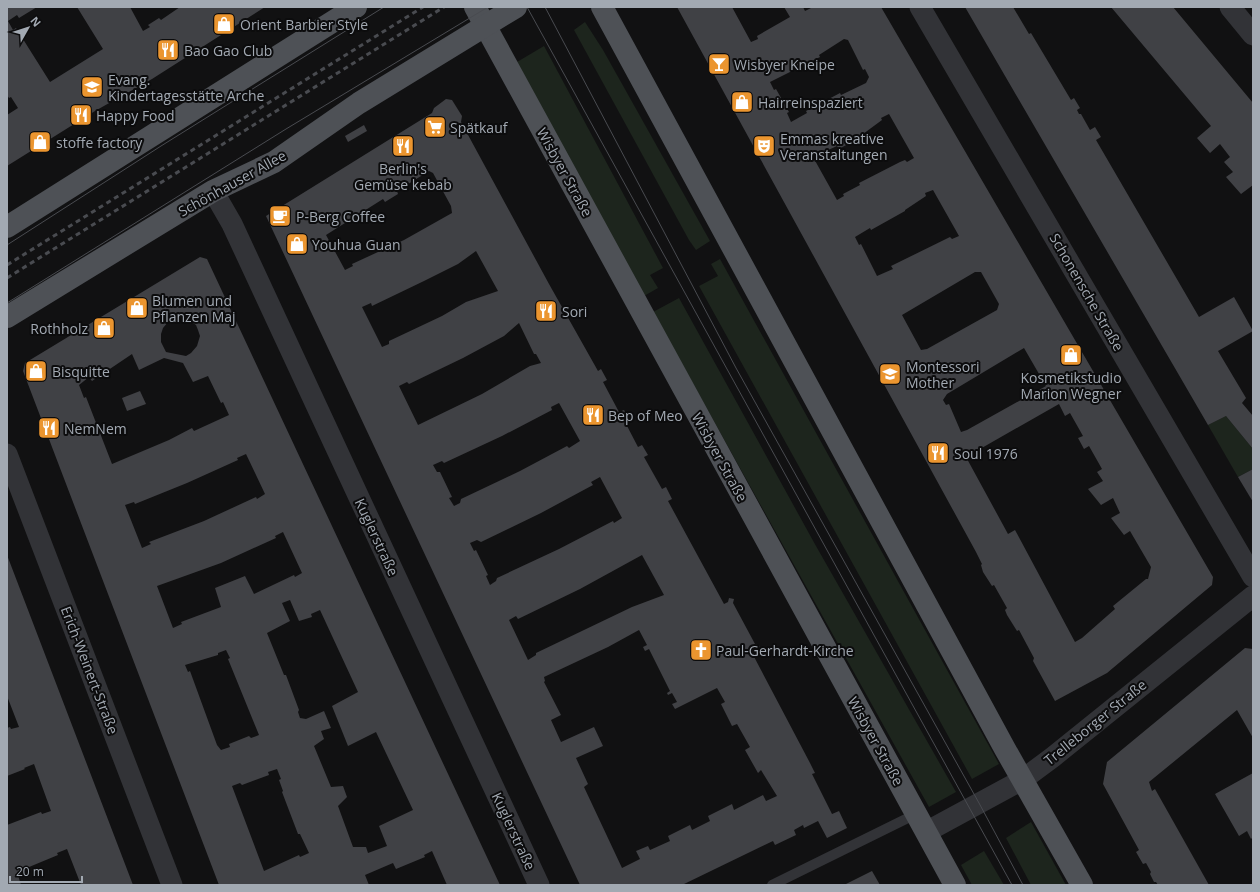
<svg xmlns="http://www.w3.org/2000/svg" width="1260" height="892" viewBox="0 0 1260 892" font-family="'Open Sans',sans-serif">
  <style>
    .green { fill: #1d251d }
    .building { fill: #404145; fill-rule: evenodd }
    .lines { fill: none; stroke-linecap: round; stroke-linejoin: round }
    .lane { stroke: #323337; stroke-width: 10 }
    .street { stroke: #323337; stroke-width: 21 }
    .primary { stroke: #4e5156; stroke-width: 22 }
    .tram { stroke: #494b50; stroke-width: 1 }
    .rail { stroke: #494b50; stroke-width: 3; stroke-dasharray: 5 4; stroke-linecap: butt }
    .labels { text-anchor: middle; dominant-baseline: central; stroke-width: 4; stroke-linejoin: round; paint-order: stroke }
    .poi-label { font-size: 14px; fill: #a2a9b2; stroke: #0c0c0d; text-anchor: start }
    .street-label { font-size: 14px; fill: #a2a9b2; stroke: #0c0c0d }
  </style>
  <rect width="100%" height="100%" fill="#111112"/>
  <!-- green -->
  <g class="green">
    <path d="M585,22L603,50L710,241L696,250L689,240L574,30Z"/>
    <path d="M544,46L663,268L650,275L658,288L644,296L517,62Z"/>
    <path d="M720,259L999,764L972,779L699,286L718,276L711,264Z"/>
    <path d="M679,298L816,546L956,792L929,807L653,312Z"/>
    <path d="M1226,416L1253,449V469L1238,477L1208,425Z"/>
    <path d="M1031,822L1066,885H1031L1006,838Z"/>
    <path d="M984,851L1004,885H972L961,865Z"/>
  </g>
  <!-- building -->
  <g class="building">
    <path d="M7,7H37L19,18L17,15L8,21L13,30L16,28L50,82L103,49L77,7H130L143,31L150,27L148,25L159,18L161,20L180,7H265L152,79L95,111L7,166V115L18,108L11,97L9,98L7,95Z"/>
    <path d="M677,7H732L751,42L758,39L757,36L790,17L784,7H803L805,11L813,7H881L1213,577L1212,585L1107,673L1055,701L1033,661L1034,658L1019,630L1017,631L1007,615L1005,610L1007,608L994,585L992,586L983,572L981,565L982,564L976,552ZM844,39L848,40L863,70L865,69L869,77L866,83L841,95L840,93L806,111L807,113L791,122L787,113L789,112L776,89L774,90L770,82L820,57L819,55ZM889,114L914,158L907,162L905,160L900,162L859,183L860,185L843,194L844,196L837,200L813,157L837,146L839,149L864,135L863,134L882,120L881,118ZM933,190L959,236L952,239L950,237L891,266L893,269L877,276L861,244L859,245L855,237L870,228L871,230L905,211V210L926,196L925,193ZM975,272H981L999,304L997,310L927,349L921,350L902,315ZM1024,348L1046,386L967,430L961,432L949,404L946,405L943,400L947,394ZM1059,404L1065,416L1070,413L1083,436L1078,438L1084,449L1089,446L1102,469L1097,472L1103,481L1088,489L1101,505L1113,498L1120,513L1111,518L1124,535L1130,531L1151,567L1148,579H1146L1113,606L1115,609L1082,638L1075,642L1015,530L1008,534L966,457Z"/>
    <path d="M965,7H1013L1029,34L1031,33L1071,100L1074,98L1080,108L1077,110L1079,114H1081L1090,130L1095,127L1101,137L1096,140L1199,317L1234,297L1253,331L1218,351L1246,398L1242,403L1253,416V449L1226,416L1208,425Z"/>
    <path d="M1111,7H1173L1253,103V185L1241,194L1226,177L1233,172L1224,162L1230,157L1220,144L1210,153L1197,138L1211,126Z"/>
    <path d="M446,99L452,100L462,116L461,122L549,284L598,371L601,369L607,380L603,382L619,412L624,410L630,421L626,424L638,447L642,445L648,455L644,457L662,489L666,487L672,499L668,501L724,604L728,602L729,598L734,599L733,603L755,644L760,646L758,651L754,649L751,651L810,763L815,773L812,774L832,814L839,811L847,828L827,838L818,821L804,828L803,825L794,830L796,835L775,845L773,841L682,885H580L266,216L432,113L434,108ZM429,171L433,173L451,206L452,213L404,240L352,264L353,266L345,270L326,235L383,199L385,202L398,194L397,191ZM476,251L498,291L466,302L442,316L389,341V344L382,347L362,307L371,303L372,306L424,281L458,264ZM519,323L534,354H536L541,363L530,366L482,394L418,425L399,386L407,382L409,384L463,358L504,336ZM559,403L580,441L569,448L567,446L520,471L461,499L460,503L454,506L449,498L452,497L440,472H437L433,465L442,461L444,463L502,436L552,410L551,407ZM600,477L622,518L614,523L613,521L559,549L497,578L496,581L490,585L486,576L488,575L476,550L474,551L470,543L477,540L481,542L541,513L593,485L591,482ZM642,555L664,595L632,607L536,653V655L528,660L509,620L516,616L518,619L580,589ZM639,630L647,645L643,647L645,651L649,649L670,691L667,693L668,695L672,693L677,702L672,704L675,709L717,688L725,702L721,704L732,726L737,724L750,747L745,750L758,773L761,770L777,796L766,801L763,795L734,810L732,804L708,816L710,821L692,830L690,825L668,836L670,841L650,850L648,846L636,851L640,859L622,868L584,787L588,784L576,758L603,746L594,727L561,742L551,720L561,715L544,682L545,681L544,677L608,647Z"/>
    <path d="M364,125L367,131L348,142L345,136Z"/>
    <path d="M200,257L207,259L500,885H447L432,851L424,855L425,857L396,869L393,863L365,875L369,885H219L23,371L25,363ZM176,318L187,319L196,325L198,330L200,336L197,346L191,353L186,356L166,352L161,342V334L163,328L168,322ZM132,354L139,370L164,358L183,363L193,382L208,376L221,403L223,402L229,415L194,431L192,428L169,440L112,464L86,397L84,398L79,385L89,377L92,381ZM246,454L265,494L257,499L256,497L204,521L149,542L151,544L142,548L125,505L134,502L135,504L187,483L238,460L237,458ZM283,532L302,573L295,577L294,575L254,594L245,576L215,588L221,607L181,622L182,624L173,628L157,586L221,563L276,538L275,536ZM290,600L299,621L312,617L311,614L320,610L358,692L332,706L348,746L376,732L413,810L379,826L387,846L368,853L366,847H353L338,806L347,797L343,786L331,787L314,746L324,739L321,731L331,728L324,711L306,719L300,718L298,712L299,710L286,675H284L267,633L290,621L282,603ZM226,650L230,658L228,659L259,735L251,738L249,736L229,744L230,747L221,750L217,745L190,671L188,672L185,665L218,655V653ZM277,769L281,779L279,780L283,791L282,792L298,834H300L309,853L300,857L299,855L264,871L232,786L240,783L242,785L269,775L268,772Z"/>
    <path d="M140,391L146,404L127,411L122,398Z"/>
    <path d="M1253,469V502L1238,477Z"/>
    <path d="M7,555L41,644L133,885H81L67,849L57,853L58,855L17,872L21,885H7V825L41,812L42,814L51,811L34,764L24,768L25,769L7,776V728L10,727L11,729L19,727L7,696Z"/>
    <path d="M1245,648L1253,649V738L1237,710L1149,782L1152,791L1155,789L1209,885H1158L1156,882H1154L1150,874L1151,872L1146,863L1143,864L1136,852L1139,850L1103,784L1107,762Z"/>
    <path d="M1253,773V837L1251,839L1247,831L1239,836L1215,794Z"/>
    <path d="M872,871L880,885H844Z"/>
  </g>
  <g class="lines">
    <!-- lane -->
    <path class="lane" d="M772,885L916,814"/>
    <!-- street -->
    <g class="street">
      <path d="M920,7L1253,577"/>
      <path d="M1230,7L1253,35"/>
      <path d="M213,191L232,224L539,885"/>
      <path d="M7,454L172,885"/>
      <path d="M926,832L1022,780L1053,757L1253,596"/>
    </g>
    <!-- primary -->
    <g class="primary">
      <path d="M475,7L955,885"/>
      <path d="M602,7L1005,749L1082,885"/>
      <path d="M7,227L356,7"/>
      <path d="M7,317L213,191L274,162L359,103L516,7"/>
    </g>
    <!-- tram -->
    <g class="tram">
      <path d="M527,7L1012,885"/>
      <path d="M545,7L736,368L979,803L1023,885"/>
      <path d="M7,245L161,146L384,7"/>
      <path d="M7,303L286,129L488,7"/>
    </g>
    <!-- rail -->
    <g class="rail">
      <path d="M7,265L423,7"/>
      <path d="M7,278L444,7"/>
    </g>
  </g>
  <!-- icons -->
  <defs>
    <g id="shop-square" transform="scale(1.15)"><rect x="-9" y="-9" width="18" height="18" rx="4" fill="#eb952f" stroke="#0c0c0d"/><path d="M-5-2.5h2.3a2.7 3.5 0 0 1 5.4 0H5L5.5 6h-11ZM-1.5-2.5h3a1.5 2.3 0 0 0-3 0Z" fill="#fff"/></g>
    <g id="restaurant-square" transform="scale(1.15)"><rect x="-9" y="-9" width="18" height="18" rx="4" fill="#eb952f" stroke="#0c0c0d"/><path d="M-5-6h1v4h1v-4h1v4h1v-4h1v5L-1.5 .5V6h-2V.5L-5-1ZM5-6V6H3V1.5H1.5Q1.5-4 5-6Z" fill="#fff"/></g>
    <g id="bar-square" transform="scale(1.15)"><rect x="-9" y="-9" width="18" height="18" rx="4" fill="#eb952f" stroke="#0c0c0d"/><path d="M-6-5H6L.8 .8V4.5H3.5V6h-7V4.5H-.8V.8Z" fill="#fff"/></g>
    <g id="school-square" transform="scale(1.15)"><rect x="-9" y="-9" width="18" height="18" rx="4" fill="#eb952f" stroke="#0c0c0d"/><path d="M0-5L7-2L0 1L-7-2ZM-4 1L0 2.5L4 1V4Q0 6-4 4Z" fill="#fff"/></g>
    <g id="supermarket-square" transform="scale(1.15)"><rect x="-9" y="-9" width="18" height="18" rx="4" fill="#eb952f" stroke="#0c0c0d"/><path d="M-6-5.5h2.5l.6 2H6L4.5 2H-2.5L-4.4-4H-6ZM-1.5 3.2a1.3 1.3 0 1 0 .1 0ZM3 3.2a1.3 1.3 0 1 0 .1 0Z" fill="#fff"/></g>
    <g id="theatre-square" transform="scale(1.15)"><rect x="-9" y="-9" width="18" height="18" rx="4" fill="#eb952f" stroke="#0c0c0d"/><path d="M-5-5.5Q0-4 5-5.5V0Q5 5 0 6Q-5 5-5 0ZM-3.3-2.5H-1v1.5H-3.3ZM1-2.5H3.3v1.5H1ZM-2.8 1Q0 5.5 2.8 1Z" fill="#fff"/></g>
    <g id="cafe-square" transform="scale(1.15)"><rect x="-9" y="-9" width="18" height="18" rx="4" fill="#eb952f" stroke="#0c0c0d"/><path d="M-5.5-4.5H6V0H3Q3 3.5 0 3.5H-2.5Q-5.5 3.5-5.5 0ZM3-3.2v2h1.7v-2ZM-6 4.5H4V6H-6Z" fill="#fff"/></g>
    <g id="church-square" transform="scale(1.15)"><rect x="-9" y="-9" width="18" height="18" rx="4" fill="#eb952f" stroke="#0c0c0d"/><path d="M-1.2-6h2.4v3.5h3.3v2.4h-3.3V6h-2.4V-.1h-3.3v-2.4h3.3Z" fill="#fff"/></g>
  </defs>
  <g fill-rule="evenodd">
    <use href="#shop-square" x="224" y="24"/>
    <use href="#restaurant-square" x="168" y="50"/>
    <use href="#bar-square" x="719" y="64"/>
    <use href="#school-square" x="92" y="87"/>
    <use href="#shop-square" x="742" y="102"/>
    <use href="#restaurant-square" x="81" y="115"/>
    <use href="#supermarket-square" x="435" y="127"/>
    <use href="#shop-square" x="40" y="142"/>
    <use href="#restaurant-square" x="403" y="146"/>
    <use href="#theatre-square" x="764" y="146"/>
    <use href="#cafe-square" x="280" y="216"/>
    <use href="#shop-square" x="297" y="244"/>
    <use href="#shop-square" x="137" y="308"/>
    <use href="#restaurant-square" x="546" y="311"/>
    <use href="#shop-square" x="104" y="328"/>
    <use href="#shop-square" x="1071" y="355"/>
    <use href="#shop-square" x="36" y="371"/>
    <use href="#school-square" x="890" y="374"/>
    <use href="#restaurant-square" x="593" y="415"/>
    <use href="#restaurant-square" x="49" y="428"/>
    <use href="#restaurant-square" x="938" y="453"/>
    <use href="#church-square" x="701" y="650"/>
  </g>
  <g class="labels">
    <!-- poi labels -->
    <g class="poi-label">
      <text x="240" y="24">Orient Barbier Style</text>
      <text x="184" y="50">Bao Gao Club</text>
      <text x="734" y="64">Wisbyer Kneipe</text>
      <text x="108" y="79">Evang.<tspan x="108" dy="16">Kindertagesstätte Arche</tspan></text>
      <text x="758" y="102">Hairreinspaziert</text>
      <text x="96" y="115">Happy Food</text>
      <text x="450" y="127">Spätkauf</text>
      <text x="780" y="138">Emmas kreative<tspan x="780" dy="16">Veranstaltungen</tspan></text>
      <text x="56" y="142">stoffe factory</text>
      <text x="403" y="168" text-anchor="middle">Berlin's<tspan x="403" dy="16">Gemüse kebab</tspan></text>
      <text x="296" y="216">P-Berg Coffee</text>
      <text x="312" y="244">Youhua Guan</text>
      <text x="152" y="300">Blumen und<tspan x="152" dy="16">Pflanzen Maj</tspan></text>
      <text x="562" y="311">Sori</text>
      <text x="88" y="328" text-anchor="end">Rothholz</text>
      <text x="906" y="366">Montessori<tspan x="906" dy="16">Mother</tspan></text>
      <text x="52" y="371">Bisquitte</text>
      <text x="1071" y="377" text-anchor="middle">Kosmetikstudio<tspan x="1071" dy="16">Marion Wegner</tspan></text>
      <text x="608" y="415">Bep of Meo</text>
      <text x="64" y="428">NemNem</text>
      <text x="954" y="453">Soul 1976</text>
      <text x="716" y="650">Paul-Gerhardt-Kirche</text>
    </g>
    <!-- street labels -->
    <g class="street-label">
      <text transform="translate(565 172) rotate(61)">Wisbyer Straße</text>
      <text transform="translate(232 183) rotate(-29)">Schönhauser Allee</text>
      <text transform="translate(1087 292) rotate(60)">Schonensche Straße</text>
      <text transform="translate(720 457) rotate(61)">Wisbyer Straße</text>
      <text transform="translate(377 537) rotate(65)">Kuglerstraße</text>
      <text transform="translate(90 670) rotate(69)">Erich-Weinert-Straße</text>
      <text transform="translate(1095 722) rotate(-39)">Trelleborger Straße</text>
      <text transform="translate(876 741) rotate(61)">Wisbyer Straße</text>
      <text transform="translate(514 831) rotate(65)">Kuglerstraße</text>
    </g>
  </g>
  <!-- border -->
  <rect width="1260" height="892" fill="none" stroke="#a2a9b2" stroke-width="16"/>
  <!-- north arrow -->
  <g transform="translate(28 28) rotate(51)" stroke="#0c0c0d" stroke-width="3" paint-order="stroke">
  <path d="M0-3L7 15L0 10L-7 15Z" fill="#a2a9b2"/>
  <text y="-6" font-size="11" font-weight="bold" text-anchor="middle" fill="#a2a9b2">N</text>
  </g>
  <!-- scale -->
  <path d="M10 876v6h72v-6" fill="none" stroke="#a2a9b2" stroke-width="2"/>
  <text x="16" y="876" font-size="12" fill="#a2a9b2" stroke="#0c0c0d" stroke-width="3" paint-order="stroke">20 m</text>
</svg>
